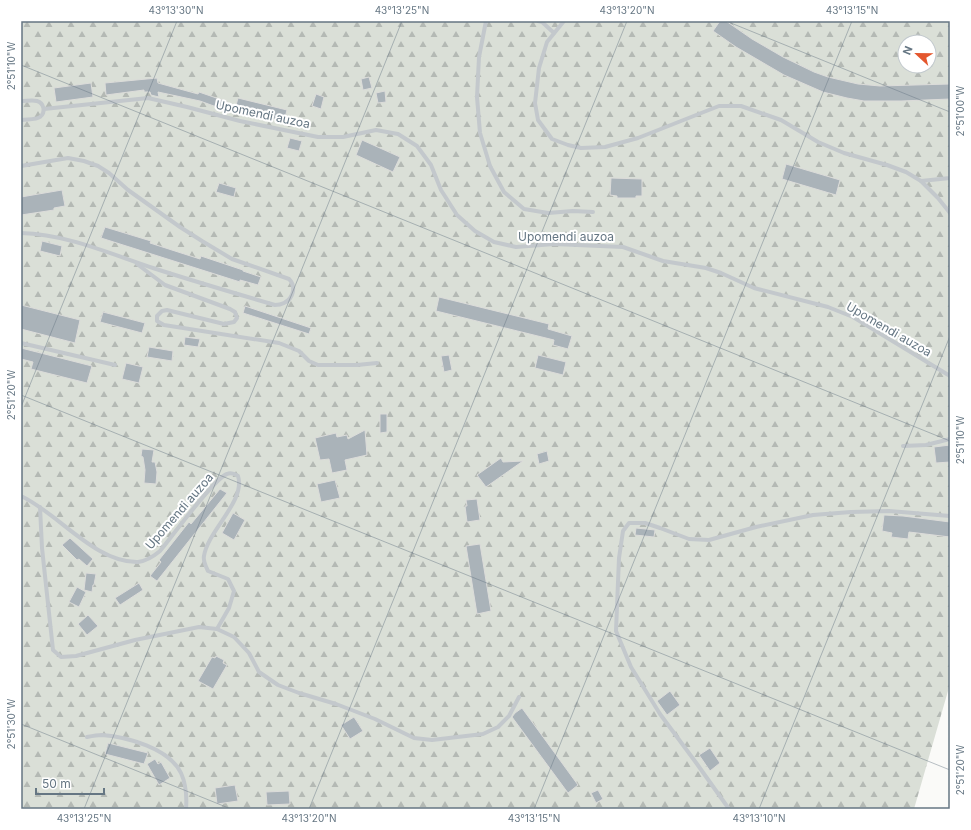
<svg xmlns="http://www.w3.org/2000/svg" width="971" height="830" viewBox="0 0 971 830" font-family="Inter,sans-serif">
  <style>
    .forest { fill: url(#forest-firs); fill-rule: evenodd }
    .building { fill: #aab3b9; stroke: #dcdcda }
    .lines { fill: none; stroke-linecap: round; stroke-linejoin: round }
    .service { stroke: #c3c8cc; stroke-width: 4 }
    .ticks { fill: none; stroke: #657683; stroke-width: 1; stroke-opacity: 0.45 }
    .labels { text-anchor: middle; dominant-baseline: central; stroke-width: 4; stroke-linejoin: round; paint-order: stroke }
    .street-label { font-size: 12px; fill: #657683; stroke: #fff }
    .neatline { fill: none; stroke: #657683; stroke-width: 1.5 }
    .ticks-label { font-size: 10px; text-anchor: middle; fill: #657683 }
  </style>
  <defs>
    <pattern id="forest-firs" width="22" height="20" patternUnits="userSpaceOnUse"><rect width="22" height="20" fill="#dadfd7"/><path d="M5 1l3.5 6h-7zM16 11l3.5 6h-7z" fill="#b4b9b4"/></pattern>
  </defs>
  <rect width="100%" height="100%" fill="#fafaf8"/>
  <!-- forest -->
  <path class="forest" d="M21,21H950V684L914,809H21ZM905,42H929V66H905Z"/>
  <!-- building -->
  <g class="building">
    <path d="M720,21H726L752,39L783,57L814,72L828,77L858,84L880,86L950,84V99L901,101H864L847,98L823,92L784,75L736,47L713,31Z"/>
    <path d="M369,77L372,88L363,90L361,79Z"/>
    <path d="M157,78L158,83L198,94L199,92L228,102L225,110L200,101L158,92L159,97L151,95L150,92H144V90L106,95L105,83Z"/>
    <path d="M91,83L93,97L56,102L54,88Z"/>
    <path d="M385,91L386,102L378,103L376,93Z"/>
    <path d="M316,94L324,97L321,109L312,106Z"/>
    <path d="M238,98L287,110L284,122L235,109Z"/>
    <path d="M290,138L302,141L299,151L287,148Z"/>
    <path d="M362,140L400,157L393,172L356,155Z"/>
    <path d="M786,164L840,180L836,195L782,179Z"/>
    <path d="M611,178L642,179V196H636V198H617V196L610,195Z"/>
    <path d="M219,183L236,188L234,197L216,192Z"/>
    <path d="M62,190L65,206L54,208V210L21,215V197Z"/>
    <path d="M105,227L151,241L150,243L200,259L201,256L243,270V271L261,277L258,285L240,280V282L101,238Z"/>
    <path d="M42,241L62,246L60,256L40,251Z"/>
    <path d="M439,297L549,324L548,329L572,336L568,349L553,345L554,340L436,311Z"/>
    <path d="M21,305L80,320L75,343L21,329Z"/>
    <path d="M245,306L311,328L309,334L243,313Z"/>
    <path d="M103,312L145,323L142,333L100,322Z"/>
    <path d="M185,337L200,339L198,347L184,345Z"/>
    <path d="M149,347L173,351L172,361L147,357Z"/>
    <path d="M21,348L92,366L87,383L31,369L33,362L21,359Z"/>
    <path d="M449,355L452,370L444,372L441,356Z"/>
    <path d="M538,355L566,362L563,375L535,368Z"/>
    <path d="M126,363L143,367L139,383L122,379Z"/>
    <path d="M380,414H387V432L380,433Z"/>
    <path d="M365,430L367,455L345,460L347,470L332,473L329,459L320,460L315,438L336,433L337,437L347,435L348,439Z"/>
    <path d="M950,445V462L936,463L934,447Z"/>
    <path d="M142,449L154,450L152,462H155L157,472L156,484L144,483L145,470L143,457L141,456Z"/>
    <path d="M547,451L549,461L539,464L537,454Z"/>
    <path d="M501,458L503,462L523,461L486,487L477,475Z"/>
    <path d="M335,480L340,498L321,502L317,484Z"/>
    <path d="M220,489L227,493L157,581L150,576L161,562L159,560L189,522L191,524Z"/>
    <path d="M477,499L480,520L467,522L465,506H467L466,500Z"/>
    <path d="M233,513L245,520L234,540L222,533Z"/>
    <path d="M884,515L903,516L950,522V537L909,532L908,539L891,537L892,533L882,531Z"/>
    <path d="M636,528L655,530L654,537L635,535Z"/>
    <path d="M70,538L93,559L87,566L79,559L77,560L62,545Z"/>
    <path d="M480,544L491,611L477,614L466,546Z"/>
    <path d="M86,573L96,574L94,585H93L92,592L84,590Z"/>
    <path d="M139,583L143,590L120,605L115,598Z"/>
    <path d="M77,587L86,592L79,607L69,602Z"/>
    <path d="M88,615L98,626L87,635L78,624Z"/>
    <path d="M216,656L224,660L223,663L227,665L213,689L198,681L212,657L215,658Z"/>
    <path d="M670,691L680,705L667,715L657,701Z"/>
    <path d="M522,708L578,785L568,793L512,717L515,713Z"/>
    <path d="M354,717L363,731L350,739L341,725Z"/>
    <path d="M108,743L148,753L144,764L105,754Z"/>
    <path d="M710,748L720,763L710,771L699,755Z"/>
    <path d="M155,759L158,764L161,762L170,778L159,785L147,764Z"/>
    <path d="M235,785L238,801L217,804L215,788Z"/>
    <path d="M598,790L603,799L596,803L591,793Z"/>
    <path d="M289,791L290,804L267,805L266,792Z"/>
  </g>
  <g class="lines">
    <!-- service -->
    <g class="service">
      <path d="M486,21L479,57L477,97L480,133L490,166L504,192L524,209L548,213L573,211L593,212"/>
      <path d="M538,21L542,22L554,33"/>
      <path d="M564,21L547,42L539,68L535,103L538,120L552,139L568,145L581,148L605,147L638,138L719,106H741L781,120L818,142L844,153L887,165L906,172L921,181L938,198L950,213"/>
      <path d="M21,101C26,101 33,100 37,101C44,103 46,112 40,117C36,120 27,119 21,120"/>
      <path d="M44,109L148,98L187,107L240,121L318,137H343L376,130L398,134L417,146L431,165L441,190L457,215L475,231L494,242L516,247L554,244L623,247L663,261L706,268L721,273L754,288L828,307L853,317L950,376"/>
      <path d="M21,166L68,158L84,161L98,166L109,173L128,190L180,227L202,241L232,259L289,279C296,286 294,298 284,303C282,304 278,305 275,305C234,293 193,281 153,268C111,254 66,234 21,233"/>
      <path d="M921,181L950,178"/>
      <path d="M137,264L165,285L230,309L235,312L237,318L234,322L224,324L167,310L162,311L157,316V321L164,325L279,343L299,351L309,361L318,365H357L377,363"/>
      <path d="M21,343L115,365"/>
      <path d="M903,446L926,445L950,439"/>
      <path d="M21,496C58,513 95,563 138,562C147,561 154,556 160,551C172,537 214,478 227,474C231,472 235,474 238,476C246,501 208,530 204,556C203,560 206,567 208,571L228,579L234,591L229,608L217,629"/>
      <path d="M40,507L42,548L53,650L61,657L76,656L135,640L199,627L217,629L234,637L249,653L259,672L278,685L299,693L336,704L375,719L414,738L432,740L483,734L498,727L509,716L519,697"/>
      <path d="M87,737C92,736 97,735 102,735C127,737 169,748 181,773C186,784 187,796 186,809"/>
      <path d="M729,809L697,764L660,714L631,667L616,631L619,558L623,531L629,523H645L660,528L689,539L709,540L756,527L813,515L851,512L889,511L950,516"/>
    </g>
  </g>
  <!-- ticks -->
  <path class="ticks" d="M726,21L950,112M21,65L950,441M21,395L950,770M21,407L177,21M21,724L231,809M84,809L402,21M309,809L627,21M534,809L852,21M759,809L950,336"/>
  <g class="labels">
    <!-- street labels -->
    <g class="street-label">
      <text transform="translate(263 114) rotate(12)">Upomendi auzoa</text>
      <text x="566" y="236">Upomendi auzoa</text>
      <text transform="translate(889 329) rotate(30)">Upomendi auzoa</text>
      <text transform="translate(179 511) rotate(-49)">Upomendi auzoa</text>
    </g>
  </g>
  <!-- border -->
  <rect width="971" height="830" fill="none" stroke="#ffffff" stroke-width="44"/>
  <!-- north arrow -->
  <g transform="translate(917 54) rotate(292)"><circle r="19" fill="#ffffff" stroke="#c1c8cd"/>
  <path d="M0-3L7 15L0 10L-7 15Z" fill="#e4572e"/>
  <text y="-6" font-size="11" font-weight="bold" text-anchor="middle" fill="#657683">N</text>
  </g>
  <!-- scale -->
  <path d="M36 788v6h68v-6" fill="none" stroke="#657683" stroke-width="2"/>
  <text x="42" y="788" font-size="12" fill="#657683" stroke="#ffffff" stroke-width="3" paint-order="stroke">50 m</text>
  <rect x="22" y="22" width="927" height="786" class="neatline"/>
  <g class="ticks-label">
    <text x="176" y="14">43°13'30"N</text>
    <text x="402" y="14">43°13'25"N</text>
    <text x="627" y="14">43°13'20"N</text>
    <text x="852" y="14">43°13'15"N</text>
    <text transform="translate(11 66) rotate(-90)" y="4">2°51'10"W</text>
    <text transform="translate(960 111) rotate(-90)" y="4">2°51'00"W</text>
    <text transform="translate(11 395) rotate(-90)" y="4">2°51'20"W</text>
    <text transform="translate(960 440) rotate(-90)" y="4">2°51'10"W</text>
    <text transform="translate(11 724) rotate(-90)" y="4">2°51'30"W</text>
    <text transform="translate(960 770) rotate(-90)" y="4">2°51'20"W</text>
    <text x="84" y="822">43°13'25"N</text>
    <text x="309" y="822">43°13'20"N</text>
    <text x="534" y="822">43°13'15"N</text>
    <text x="759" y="822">43°13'10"N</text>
  </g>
</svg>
